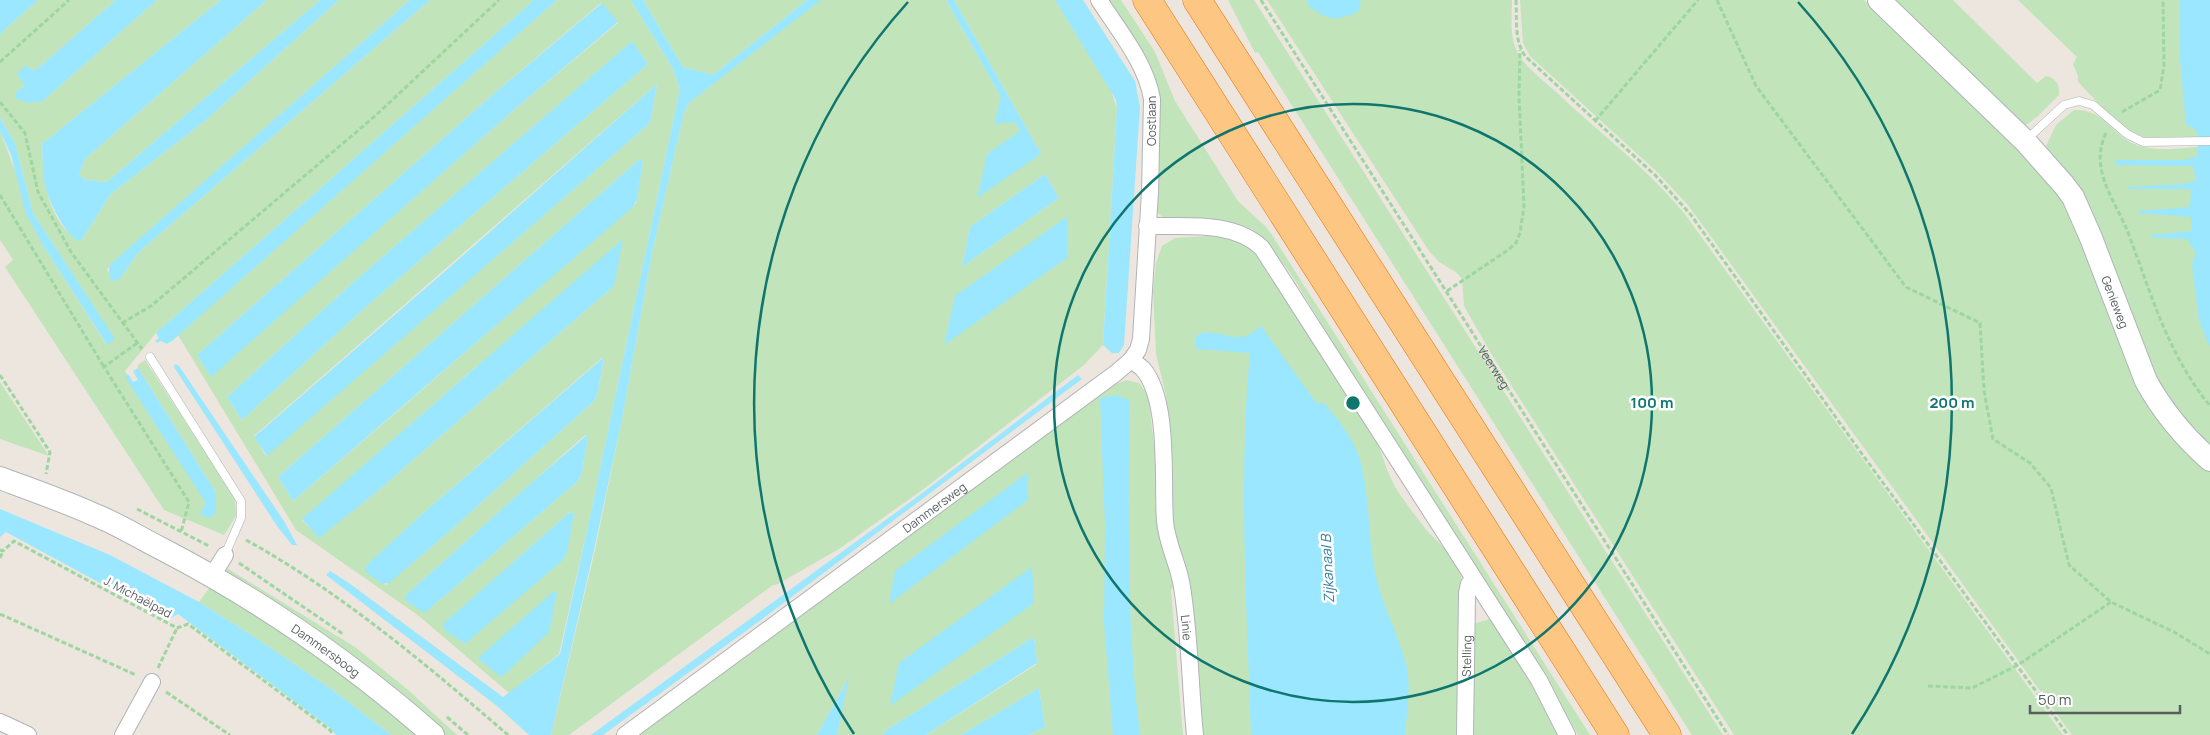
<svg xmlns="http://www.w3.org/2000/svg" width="2210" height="735" viewBox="0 0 2210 735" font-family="Manrope,sans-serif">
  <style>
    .green { fill: #c2e4ba; fill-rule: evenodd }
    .water { fill: #9be7ff }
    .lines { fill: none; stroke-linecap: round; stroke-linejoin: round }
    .lane-casing { stroke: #b0b4b7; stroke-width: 9 }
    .street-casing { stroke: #b0b4b7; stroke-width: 18 }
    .secondary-casing { stroke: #afb4b7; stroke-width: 24 }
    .highway-casing { stroke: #ea7200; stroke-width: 29 }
    .path { stroke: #9dd6a0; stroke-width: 3; stroke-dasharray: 5 2.5; stroke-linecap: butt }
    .lane { stroke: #fff; stroke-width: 8 }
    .street { stroke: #fff; stroke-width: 16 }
    .secondary { stroke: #fff; stroke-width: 22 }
    .highway { stroke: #fec683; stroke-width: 28 }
    .ring { fill: none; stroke: #0f766e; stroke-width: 2.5 }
    .labels { text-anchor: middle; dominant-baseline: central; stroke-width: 5; stroke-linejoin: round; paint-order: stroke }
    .street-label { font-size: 12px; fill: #585d60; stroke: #fff }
    .water-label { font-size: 14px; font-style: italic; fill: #347e9f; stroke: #fff }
    .centre { fill: #0f766e; stroke: #fff; stroke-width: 2.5 }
    .ring-label { font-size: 15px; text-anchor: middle; font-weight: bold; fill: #0f766e; stroke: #fff; stroke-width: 5; stroke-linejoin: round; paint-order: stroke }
  </style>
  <rect width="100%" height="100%" fill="#ece6df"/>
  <!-- green -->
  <g class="green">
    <path d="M38,0H116L37,69L34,71L26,66L18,73L24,86L15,93L43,101L157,0H221L42,144C43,173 45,205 65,229C69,233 77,236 82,239L111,194L206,120L339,0H410L109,266L107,271L121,277L138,253L430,0H534L156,333L125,371L202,488L215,491L138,368V365L145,360L235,498L236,516L224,535L164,510L5,267L13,260L0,240V131L44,247L106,344L114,339L33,213L15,143L0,118V37L2,32Z"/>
    <path d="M267,0H320L107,182L85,180L79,174L85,159Z"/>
    <path d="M557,0H631L673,69L680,89L590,517L559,654L509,693L419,616L296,530L178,335ZM601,3L618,23L515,109L211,376L197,355L498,90ZM631,42L648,64L368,305L242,420L227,397L357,279ZM657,84L650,123L266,456L254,436ZM640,159L643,161L636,203L399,410L293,501L278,477ZM614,286L374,494L319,537L302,520L477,366ZM602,358L604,360L597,396L593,402L442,538L386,585L365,568L421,515ZM587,435L588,437L582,472L578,481L427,611L406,595L584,436ZM570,512L574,514L565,556L465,644L444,629V624Z"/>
    <path d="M643,0H807L713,75L683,67Z"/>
    <path d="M818,0H946L1021,132L987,154H1041L954,0H1055L1111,91L1117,108L1103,345L1084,365L925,488L839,549L776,585H773L569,735H551L595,550L622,419L652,253L684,112L689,103ZM1045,174L1059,198L962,267L970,227Z"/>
    <path d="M1105,0H1121L1155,52L1175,101L1238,201L1265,226L1272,235L1590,735H1578L1550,687L1415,477L1291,274L1272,249L1252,229L1236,223L1165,219L1158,213L1156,208L1158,102Z"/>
    <path d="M1228,0H1254L1723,735H1692L1258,52L1255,53Z"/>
    <path d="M1267,0H1512C1512,16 1509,38 1518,53C1526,68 1543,80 1555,91C1598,132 1646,167 1684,213L2063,735H1734L1492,355L1464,306L1462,279L1456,272L1439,262L1429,251Z"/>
    <path d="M1520,0H1864L2017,146L2061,196L2199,462L2210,472V735H2072L1688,205L1656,171L1530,56L1523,43Z"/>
    <path d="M1893,0H1953L2037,83L2046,76C2056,78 2060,85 2059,95L2037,117L2026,125H2023Z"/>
    <path d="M2018,0H2210V136C2189,137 2164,143 2144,137C2121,130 2095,99 2078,82V76L2073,64L2077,57Z"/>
    <path d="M2074,110C2105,109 2111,135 2137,145C2158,153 2187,147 2210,146V448L2163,392L2067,171L2046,146L2056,125Z"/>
    <path d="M1209,236L1229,238L1253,247L1374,437C1383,454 1387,474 1397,490C1407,505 1419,521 1430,534C1444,548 1460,561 1462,582L1461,735H1201L1173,535L1170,437L1166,395L1156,354L1153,290L1156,263L1162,246L1175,238Z"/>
    <path d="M1127,380L1139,383L1148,395L1157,469L1175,584L1171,590L1183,735H1029L1045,727L1039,688L961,735H926L1037,664L1034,637L885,731L884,735H837L848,679L817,735H637L1110,386Z"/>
    <path d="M0,382L49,456L0,439Z"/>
    <path d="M225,567L355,647L407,689L457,735H391L334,691L253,636L199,602Z"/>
    <path d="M1491,619L1540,696L1559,735H1471V627L1476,623Z"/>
  </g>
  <!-- water -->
  <g class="water">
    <path d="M0,0H38L2,32L0,37Z"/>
    <path d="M116,0H157L43,101L29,103L15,98V93L24,86L17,73L26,66L34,71L37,69Z"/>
    <path d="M221,0H267L85,159L79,174L85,180L107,182L320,0H339L206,120L111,194L82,239L78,241C63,232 46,197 44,179C42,168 43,155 42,144Z"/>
    <path d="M410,0H430L138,253L121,277L115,282L109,277V266L114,261Z"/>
    <path d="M534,0H557L172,341L167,344L161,341L157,343L155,341L159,338L156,333Z"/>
    <path d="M631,0H643L683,67L713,75L807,0H821L689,103L684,112L652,253L622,419L594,550L551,735H529L497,706L326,575L330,571L349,583L503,697L560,654L590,517L680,89L673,69Z"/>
    <path d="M946,0H954L1041,154L977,198L987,154L1020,131L1015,122L994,124L1001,97Z"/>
    <path d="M1055,0H1083L1135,81L1140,107L1124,345L1119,353H1112L1103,345L1117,108L1116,100Z"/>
    <path d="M1307,0H1361L1358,12C1333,22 1328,20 1307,5Z"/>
    <path d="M2180,0H2210V348L2199,320L2192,265L2196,253L2187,239L2152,238V235L2192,231L2191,217L2138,213V211L2190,207L2191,191L2189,189H2126L2127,187L2184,184L2196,181L2193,166L2115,165V160H2184L2198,156V136L2194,128L2186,125L2180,60Z"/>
    <path d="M602,3L618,22L515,109L211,377L197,355L498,90Z"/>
    <path d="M632,41L648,64L368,305L242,420L227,397L357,279Z"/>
    <path d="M657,84L650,123L267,456L254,437L459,259Z"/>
    <path d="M0,118L15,143L33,213L115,339L107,345L44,247L26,214L11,155L0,131Z"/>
    <path d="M640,159L643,161L637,199L633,207L293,501L278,477Z"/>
    <path d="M1045,174L1059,198L962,267L970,227Z"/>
    <path d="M1068,216L1067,258L944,345L955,296Z"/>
    <path d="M623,239L614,286L374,494L319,538L302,519Z"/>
    <path d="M1261,326L1315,401V405L1316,403H1323L1324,406V403C1338,419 1353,438 1359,457C1371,497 1367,541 1377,581C1384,608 1397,633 1405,660C1412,683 1407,711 1405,735H1251C1247,608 1238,480 1250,353L1196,349V336C1208,327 1226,338 1240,337C1248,337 1255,331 1261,326Z"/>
    <path d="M603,358L604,359L597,396L593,402L442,538L389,583L382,584L365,571V568L369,563L421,515Z"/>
    <path d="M175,364L179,366L284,521L297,545H292L277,526L174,367Z"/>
    <path d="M138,368L215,491L216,513L209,518L200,514L206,503L125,377L129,375L133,382L138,380L133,371Z"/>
    <path d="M1078,375L1082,379L769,614L603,735H591L913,500Z"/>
    <path d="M1116,395L1129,400C1129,511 1126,624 1140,735H1113L1104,622L1105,526L1100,398Z"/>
    <path d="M587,435L588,437L582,472L578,481L427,611L424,613L406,601V595L529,485Z"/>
    <path d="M1027,473L1028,500L889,604L895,571Z"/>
    <path d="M0,509L110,555L199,602L253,636L334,691L391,735H336L330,728L178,614L168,620L6,532L0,537Z"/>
    <path d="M570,512L574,514L567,552L563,560L465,644L443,629V624Z"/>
    <path d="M1032,567L1034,603L890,706L899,663Z"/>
    <path d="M556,591L557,592L549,632L505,674L501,677L478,658L553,592Z"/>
    <path d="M1034,637L1037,663L926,735H884L885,731Z"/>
    <path d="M849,677L837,735H817Z"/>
    <path d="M1039,688L1045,727L1029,735H961Z"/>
  </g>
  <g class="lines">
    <!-- lane casing -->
    <g class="lane-casing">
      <g id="lane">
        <path d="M2027,139L2064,105L2079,101L2093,105L2127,134L2143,142L2210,141"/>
        <path d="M150,357L241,501V518L225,555"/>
      </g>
    </g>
    <!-- street casing -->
    <g class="street-casing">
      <g id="street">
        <path d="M1147,226C1185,227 1233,220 1262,248L1539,680L1567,735"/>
        <path id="s2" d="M1131,360C1135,363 1140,366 1143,369C1170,401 1162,481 1165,521C1167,545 1179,565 1182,587C1190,636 1190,686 1195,735"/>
        <path d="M212,576L225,555"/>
        <path d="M0,722L28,735"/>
        <path d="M123,735L152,682"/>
        <path id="s3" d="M625,735L1116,373L1131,360L1138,350L1141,339L1150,192L1152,99C1146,63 1119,31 1099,0"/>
        <path id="s4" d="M1465,735L1467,593L1469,584L1473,579"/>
      </g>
    </g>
    <!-- secondary casing -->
    <g class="secondary-casing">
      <g id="secondary">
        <path id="s5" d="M1879,0L2025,141L2064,185L2073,197L2091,238L2146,381C2163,412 2184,437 2210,460"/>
        <path id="s6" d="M0,478C32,490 64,501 95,515C118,524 140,538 162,549C262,601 349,661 433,735"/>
      </g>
    </g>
    <!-- highway casing -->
    <g class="highway-casing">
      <g id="highway">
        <path d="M1147,0L1615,735"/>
        <path d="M1197,0L1667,735"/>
      </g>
    </g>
    <!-- path -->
    <g class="path">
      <path id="s1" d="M1261,0L1728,735"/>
      <path d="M1516,0C1517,19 1514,40 1525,56L1656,176L1691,215L1867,461L2068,735"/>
      <path d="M1717,0L1756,86L1906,287L1980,323L1984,391L1993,439L2030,463L2051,488L2069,565L2111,602L2174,632L2210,654"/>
      <path d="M0,62L69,0"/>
      <path d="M0,102L25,133L38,192L71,252L142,349"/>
      <path d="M2122,112L2160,90L2164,66L2163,0"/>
      <path d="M1595,121L1698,0"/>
      <path d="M2106,133C2101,144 2099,155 2101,167C2104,189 2119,210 2127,230C2152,295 2166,351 2210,406"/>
      <path d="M0,195L104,367"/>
      <path d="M1447,291L1508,250L1516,243L1520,233L1524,206L1519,97L1520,50"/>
      <path d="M122,323L151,306L374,117L499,0"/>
      <path d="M137,343L104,367L189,502L181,532"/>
      <path d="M0,375L50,452L46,474"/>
      <path d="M137,509L209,546"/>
      <path d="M246,540C339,591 427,665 508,735"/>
      <path d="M0,550L3,551L14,541L177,628L188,624L330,730L333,735"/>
      <path d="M0,558L3,551"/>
      <path d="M239,563L343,634"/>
      <path d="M0,614L136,675"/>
      <path d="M158,668L177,628"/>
      <path d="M1928,686L1972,688L2018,665L2111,602"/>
      <path d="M166,692L230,735"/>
      <path d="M447,717L468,735"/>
    </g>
    <!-- lane -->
    <use href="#lane" class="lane"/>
    <!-- street -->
    <use href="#street" class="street"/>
    <!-- secondary -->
    <use href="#secondary" class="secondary"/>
    <!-- highway -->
    <use href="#highway" class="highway"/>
  </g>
  <!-- distance rings -->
  <g class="ring">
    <circle cx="1353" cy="403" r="299"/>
    <path d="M854 734A599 599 0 0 1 908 2M1798 2A599 599 0 0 1 1852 734"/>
  </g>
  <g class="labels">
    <!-- street labels -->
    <g class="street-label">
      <text transform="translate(1151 121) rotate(-90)">Oostlaan</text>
      <text stroke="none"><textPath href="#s5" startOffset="390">Genieweg</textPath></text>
      <text stroke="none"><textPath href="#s1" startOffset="435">Veerweg</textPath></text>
      <text stroke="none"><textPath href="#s3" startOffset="384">Dammersweg</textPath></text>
      <text transform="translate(138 597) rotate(28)">J. Michaëlpad</text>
      <text stroke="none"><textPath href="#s2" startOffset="280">Linie</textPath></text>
      <text stroke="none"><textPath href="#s6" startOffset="370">Dammersboog</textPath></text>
      <text stroke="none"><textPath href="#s4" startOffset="79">Stelling</textPath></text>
    </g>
    <!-- water labels -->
    <g class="water-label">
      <text transform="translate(1327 569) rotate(-93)">Zijkanaal B</text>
    </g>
  </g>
  <circle cx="1353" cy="403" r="8" class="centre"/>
  <g class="ring-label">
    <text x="1652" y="408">100 m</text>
    <text x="1952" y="408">200 m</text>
  </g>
  <!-- scale -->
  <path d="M2030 705v8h150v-8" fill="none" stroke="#585d60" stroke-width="2.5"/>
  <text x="2038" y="705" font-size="15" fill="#585d60" stroke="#ffffff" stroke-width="4" paint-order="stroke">50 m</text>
</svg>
